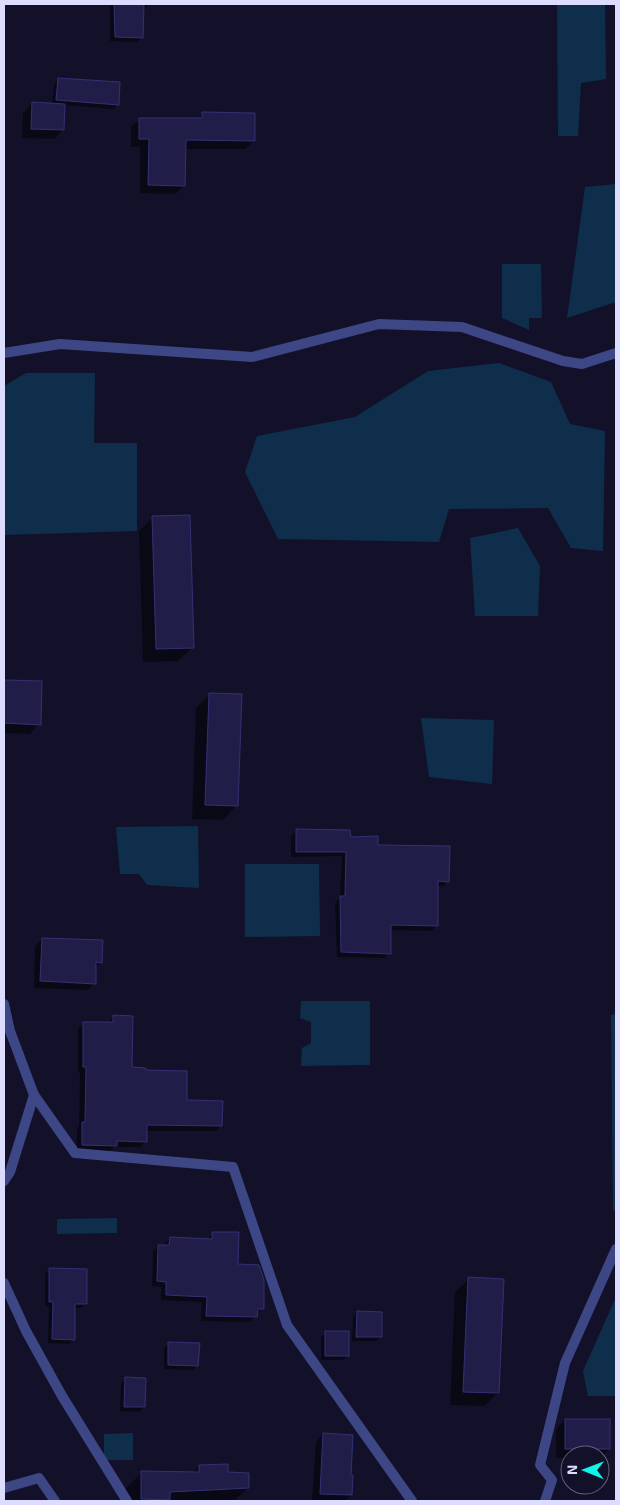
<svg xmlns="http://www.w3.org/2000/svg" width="620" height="1505" viewBox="0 0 620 1505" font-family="'Exo 2',sans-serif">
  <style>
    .water { fill: #0f2e4b }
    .shadow { fill: #0007 }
    .building { fill: #201e49; stroke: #333174 }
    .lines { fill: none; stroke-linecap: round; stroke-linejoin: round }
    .street { stroke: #3e4786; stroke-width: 10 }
  </style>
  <rect width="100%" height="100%" fill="#121129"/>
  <!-- water -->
  <g class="water">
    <path d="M557,4H605L606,79L581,83L578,136H558Z"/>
    <path d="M616,184V302L567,318L585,187Z"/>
    <path d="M502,264H541L542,318H529V330L502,318Z"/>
    <path d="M499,363L551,382L570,424L605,431L603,551L571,548L548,508L449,509L439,542L278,539L245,472L257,436L355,417L428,371Z"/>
    <path d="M26,373H95L94,443H137V531L4,535V386Z"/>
    <path d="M518,528L540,566L538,616H475L470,538Z"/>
    <path d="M421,718L494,720L492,784L429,777Z"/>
    <path d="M198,826L199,888L147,885L139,874H120L116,827Z"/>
    <path d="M245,864H319L320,936L245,937Z"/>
    <path d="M301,1001H370V1065L301,1066L302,1048L311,1043V1022L300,1018Z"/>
    <path d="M616,1014V1210L613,1211L611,1015Z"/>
    <path d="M117,1218V1233L57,1234V1219Z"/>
    <path d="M616,1297V1396H588L583,1371Z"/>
    <path d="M133,1433V1460H104V1434Z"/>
  </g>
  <!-- shadow -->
  <g class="shadow">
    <path d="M110,4H148V6L142,11V37L137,42L110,41Z"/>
    <path d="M58,80L118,104L114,109L64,105L63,130L54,139L22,138L23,113L32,103L52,104L54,84Z"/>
    <path d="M203,113L254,141L245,149H185L184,186L175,194L140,193V147H131V127L140,119H197Z"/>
    <path d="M153,517L192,648L178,661L143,662L139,531Z"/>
    <path d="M4,681L41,682L39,724L30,734L4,733Z"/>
    <path d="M209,695L236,806L223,820L192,819L196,708Z"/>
    <path d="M296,831L350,839L377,846L448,881L443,886H437L436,926L431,931L390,930L389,953L384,958L337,957L335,903L340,898L342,856L291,857V836Z"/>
    <path d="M42,939L101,962L95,968L94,983L88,990L34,988L35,946Z"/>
    <path d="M113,1017L131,1069L145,1072L221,1125L216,1131H146V1141L140,1147H114L110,1151L77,1150V1128L79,1126L80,1072H78V1028L84,1023L108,1022Z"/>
    <path d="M213,1233L237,1266L262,1309L250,1322L201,1321L202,1302L161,1300V1287L152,1286L153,1252L158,1247H165V1244L170,1238L207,1240Z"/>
    <path d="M50,1269L86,1303L81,1308H74L73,1340L69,1344L48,1343L49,1306H45V1274Z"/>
    <path d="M469,1279L498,1393L484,1406L450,1405L455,1292Z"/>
    <path d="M357,1312L381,1337L376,1341H352L353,1317Z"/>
    <path d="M326,1332L348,1355L343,1360H321V1337Z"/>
    <path d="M169,1343L197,1366L193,1370L164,1369V1348Z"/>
    <path d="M126,1378L144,1407L139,1412L120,1411L121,1383Z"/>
    <path d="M565,1420L609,1449L600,1458V1455H570V1458H556V1429Z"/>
    <path d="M323,1434L349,1476L351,1495L345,1501H312L316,1442Z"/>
    <path d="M199,1466L227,1474L248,1488L234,1501H126V1488L142,1472L192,1473Z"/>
    <path d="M16,1500H40V1501H15Z"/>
  </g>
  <!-- building -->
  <g class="building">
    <path d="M114,4H144L143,38L115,37Z"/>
    <path d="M58,78L120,82L119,105L56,100Z"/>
    <path d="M32,102L65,104L64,130L31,129Z"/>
    <path d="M202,112L255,113V141L186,140L185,186L148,185L149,139H139V118H202Z"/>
    <path d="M190,515L194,648L156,649L152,516Z"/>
    <path d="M4,680L42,681L41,725L4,723Z"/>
    <path d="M209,693L242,694L238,806L205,805Z"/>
    <path d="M296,829L350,830L351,837L378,836V845L450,846L449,882L438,881V926L391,925V954L341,952L340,896H345L346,852H296Z"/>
    <path d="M42,938L103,940L102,963L96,962V984L40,981Z"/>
    <path d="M113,1015L133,1016L132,1067L146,1068V1070L187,1071V1100L223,1101L222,1126L147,1125V1142L117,1141V1146L82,1145V1122H85L86,1067H83V1022H113Z"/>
    <path d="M212,1232H239L238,1264L259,1265L264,1280V1309H258L257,1317L206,1316L207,1297L166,1295V1282L157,1281L158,1245H169L170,1237L212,1239Z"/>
    <path d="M49,1268L87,1269V1304H75V1340L52,1339L53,1302H49Z"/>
    <path d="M468,1277L504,1279L499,1393L463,1392Z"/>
    <path d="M357,1311L382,1312V1337H356Z"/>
    <rect x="325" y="1331" width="24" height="25"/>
    <path d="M168,1342L200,1343L198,1366L168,1365Z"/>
    <path d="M125,1377L146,1378L145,1407H124Z"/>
    <rect x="565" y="1419" width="45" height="30"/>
    <path d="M323,1433L353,1435L351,1475H353L352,1495L320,1494Z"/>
    <path d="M228,1464V1472L249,1473V1488L170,1492V1500L141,1499V1471L199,1472V1465Z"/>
  </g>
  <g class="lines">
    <!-- street -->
    <g class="street">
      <path d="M4,353L60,344L252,357L379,324L462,327L563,361L582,364L616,353"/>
      <path d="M4,1004L10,1031L34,1095L75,1153L233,1167L287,1325L412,1501"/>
      <path d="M4,1181L10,1172L34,1095"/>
      <path d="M4,1283L26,1331L62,1396L127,1501"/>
      <path d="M4,1488L39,1478L55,1501"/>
      <path d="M545,1501L552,1480L540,1465L565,1363L616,1249"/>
    </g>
  </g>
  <!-- border -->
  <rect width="620" height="1505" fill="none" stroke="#dbdcfe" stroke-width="10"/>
  <!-- north arrow -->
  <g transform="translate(585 1470) rotate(271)"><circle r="24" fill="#121129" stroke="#62627e"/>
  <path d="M0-4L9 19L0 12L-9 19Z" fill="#0ef6e8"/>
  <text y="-8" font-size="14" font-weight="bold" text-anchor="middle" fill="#dbdcfe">N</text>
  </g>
</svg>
